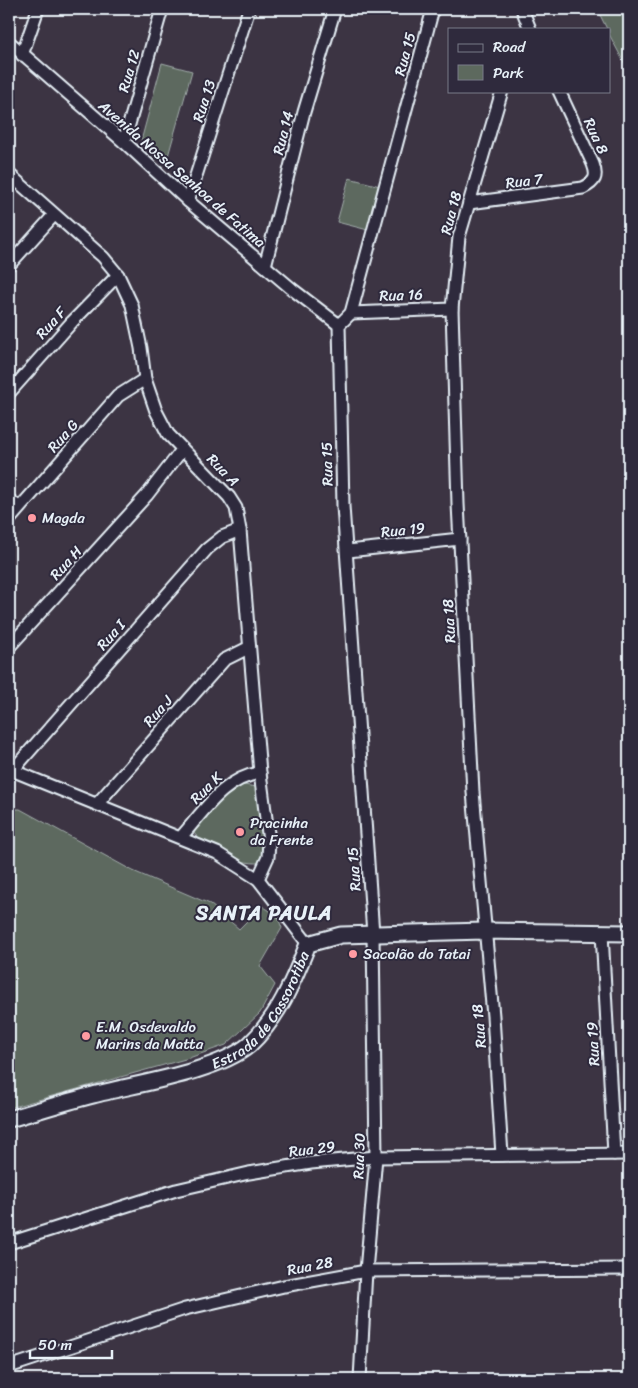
<svg xmlns="http://www.w3.org/2000/svg" width="638" height="1388" viewBox="0 0 638 1388" font-family="Sriracha,sans-serif">
  <style>
    .green { fill: #5d695e; stroke: #a2adab }
    .lines { fill: none; stroke-linecap: round; stroke-linejoin: round }
    .minor-casing { stroke: #e8f1f8; stroke-width: 15 }
    .secondary-casing { stroke: #e8f1f8; stroke-width: 19 }
    .minor { stroke: #2f2a3d; stroke-width: 11 }
    .secondary { stroke: #2f2a3d; stroke-width: 15 }
    .poi-dot { fill: #ff9aa2; stroke: #2f2a3d; stroke-width: 2 }
    .labels { text-anchor: middle; dominant-baseline: central; stroke-width: 4; stroke-linejoin: round; paint-order: stroke }
    .street-label { font-size: 15px; fill: #e8f1f8; stroke: #2f2a3d }
    .poi-label { font-size: 15px; fill: #e8f1f8; stroke: #2f2a3d; text-anchor: start }
    .district-label { font-size: 20px; font-weight: bold; letter-spacing: 1px; fill: #e8f1f8; stroke: #2f2a3d }
  </style>
  <rect width="100%" height="100%" fill="#3c3443"/>
  <filter id="ink" filterUnits="userSpaceOnUse"><feTurbulence type="fractalNoise" baseFrequency=".02" numOctaves="2"/><feDisplacementMap in="SourceGraphic" scale="10" xChannelSelector="R" yChannelSelector="G"/><feConvolveMatrix kernelMatrix="1 2 1 2 8 2 1 2 1" color-interpolation-filters="sRGB"/></filter>
  <g filter="url(#ink)">
    <!-- green -->
    <g class="green">
      <path d="M597,9H629V72L609,34V29H607Z"/>
      <path d="M162,63L192,71L166,163L141,141Z"/>
      <path d="M349,178L380,186L368,230L337,222Z"/>
      <path d="M237,784L257,787L267,854L260,863C237,864 208,851 194,833V826Z"/>
      <path d="M9,809H20L133,871L210,904L239,929L262,906L277,915L282,928L260,966L275,985L260,1013L226,1045L189,1058L9,1108Z"/>
    </g>
    <g class="lines">
      <!-- minor casing -->
      <g class="minor-casing">
        <g id="minor">
          <path d="M522,9L530,29"/>
          <path d="M9,42L124,142L188,201L292,289L339,325"/>
          <path d="M22,55L38,9"/>
          <path d="M502,91L459,237L452,309L458,504L473,792L493,1016L502,1155"/>
          <path d="M124,142L162,9"/>
          <path d="M9,174L103,257L118,275L132,305L141,348L145,379L156,411L168,434L229,497L236,508L240,530L260,773L269,841L268,857L258,879"/>
          <path d="M188,201L249,9"/>
          <path d="M469,203L583,188C595,182 598,177 593,164L559,91"/>
          <path d="M9,265L54,215"/>
          <path d="M265,266L304,112L335,9"/>
          <path d="M351,313L452,309"/>
          <path d="M9,393L72,322L118,275"/>
          <path d="M9,500L19,507"/>
          <path d="M9,520L118,396L145,379"/>
          <path d="M348,551L460,539"/>
          <path d="M9,647L147,495L182,450"/>
          <path d="M9,769L217,853L258,879L308,944"/>
          <path d="M13,770L207,549L222,537L240,530"/>
          <path d="M97,804L224,660L248,648"/>
          <path d="M181,837C204,811 224,778 260,773"/>
          <path d="M602,933L614,1154"/>
          <path d="M9,1243L176,1190L249,1173L311,1163L376,1157L629,1154"/>
          <path d="M9,1367L185,1309L284,1286L366,1271L629,1269"/>
          <path d="M360,1379L366,1271L376,1157L373,934L343,506L339,325L351,313L433,9"/>
        </g>
      </g>
      <!-- secondary casing -->
      <g class="secondary-casing">
        <g id="secondary">
          <path id="s1" d="M9,1119C37,1111 65,1102 93,1095C135,1084 217,1072 249,1045C279,1017 293,981 308,944L341,935L484,931L629,933"/>
        </g>
      </g>
      <!-- minor -->
      <use href="#minor" class="minor"/>
      <!-- secondary -->
      <use href="#secondary" class="secondary"/>
    </g>
  </g>
  <!-- markers -->
  <g class="poi-dot">
    <circle cx="32" cy="518" r="5"/>
    <circle cx="240" cy="832" r="5"/>
    <circle cx="353" cy="954" r="5"/>
    <circle cx="86" cy="1036" r="5"/>
  </g>
  <g class="labels">
    <!-- street labels -->
    <g class="street-label">
      <text transform="translate(405 54) rotate(-75)">Rua 15</text>
      <text transform="translate(129 71) rotate(-74)">Rua 12</text>
      <text transform="translate(204 101) rotate(-72)">Rua 13</text>
      <text transform="translate(283 133) rotate(-76)">Rua 14</text>
      <text transform="translate(596 136) rotate(65)">Rua 8</text>
      <text transform="translate(182 174) rotate(41)">Avenida Nossa Senhoa de Fatima</text>
      <text transform="translate(524 181) rotate(-7)">Rua 7</text>
      <text transform="translate(451 213) rotate(-75)">Rua 18</text>
      <text transform="translate(401 295) rotate(-2)">Rua 16</text>
      <text transform="translate(51 323) rotate(-48)">Rua F</text>
      <text transform="translate(63 436) rotate(-49)">Rua G</text>
      <text transform="translate(327 464) rotate(-91)">Rua 15</text>
      <text transform="translate(223 470) rotate(46)">Rua A</text>
      <text transform="translate(403 530) rotate(-6)">Rua 19</text>
      <text transform="translate(66 563) rotate(-48)">Rua H</text>
      <text transform="translate(449 621) rotate(-93)">Rua 18</text>
      <text transform="translate(111 635) rotate(-49)">Rua I</text>
      <text transform="translate(158 711) rotate(-49)">Rua J</text>
      <text transform="translate(206 788) rotate(-45)">Rua K</text>
      <text transform="translate(354 869) rotate(-94)">Rua 15</text>
      <text stroke="none"><textPath href="#s1" startOffset="286">Estrada de Cassorotiba</textPath></text>
      <text transform="translate(479 1026) rotate(-95)">Rua 18</text>
      <text transform="translate(593 1044) rotate(-93)">Rua 19</text>
      <text transform="translate(312 1149) rotate(-7)">Rua 29</text>
      <text transform="translate(359 1156) rotate(-88)">Rua 30</text>
      <text transform="translate(310 1266) rotate(-11)">Rua 28</text>
    </g>
    <!-- poi labels -->
    <g class="poi-label">
      <text x="42" y="518">Magda</text>
      <text x="250" y="823">Pracinha<tspan x="250" dy="17">da Frente</tspan></text>
      <text x="363" y="954">Sacolão do Tatai</text>
      <text x="96" y="1027">E.M. Osdevaldo<tspan x="96" dy="17">Marins da Matta</tspan></text>
    </g>
    <!-- district labels -->
    <g class="district-label">
      <text x="264" y="913">SANTA PAULA</text>
    </g>
  </g>
  <!-- margin -->
  <rect width="638" height="1388" fill="none" stroke="#2f2a3d" stroke-width="30"/>
  <rect x="15" y="15" width="608" height="1358" fill="none" stroke="#e8f1f8" stroke-width="2" filter="url(#ink)"/>
  <!-- legend -->
  <rect x="448" y="28" width="162" height="65" fill="#2f2a3d" stroke="#797a88"/>
  <rect x="458" y="44" width="25" height="8" fill="#2f2a3d" stroke="#797a88"/>
  <text x="493" y="52" font-size="15" fill="#e8f1f8">Road</text>
  <rect x="458" y="65" width="25" height="15" fill="#5d695e" stroke="#797a88"/>
  <text x="493" y="78" font-size="15" fill="#e8f1f8">Park</text>
  <!-- scale -->
  <path d="M30 1350v8h82v-8" fill="none" stroke="#e8f1f8" stroke-width="2.5"/>
  <text x="38" y="1350" font-size="15" fill="#e8f1f8" stroke="#2f2a3d" stroke-width="4" paint-order="stroke">50 m</text>
</svg>
